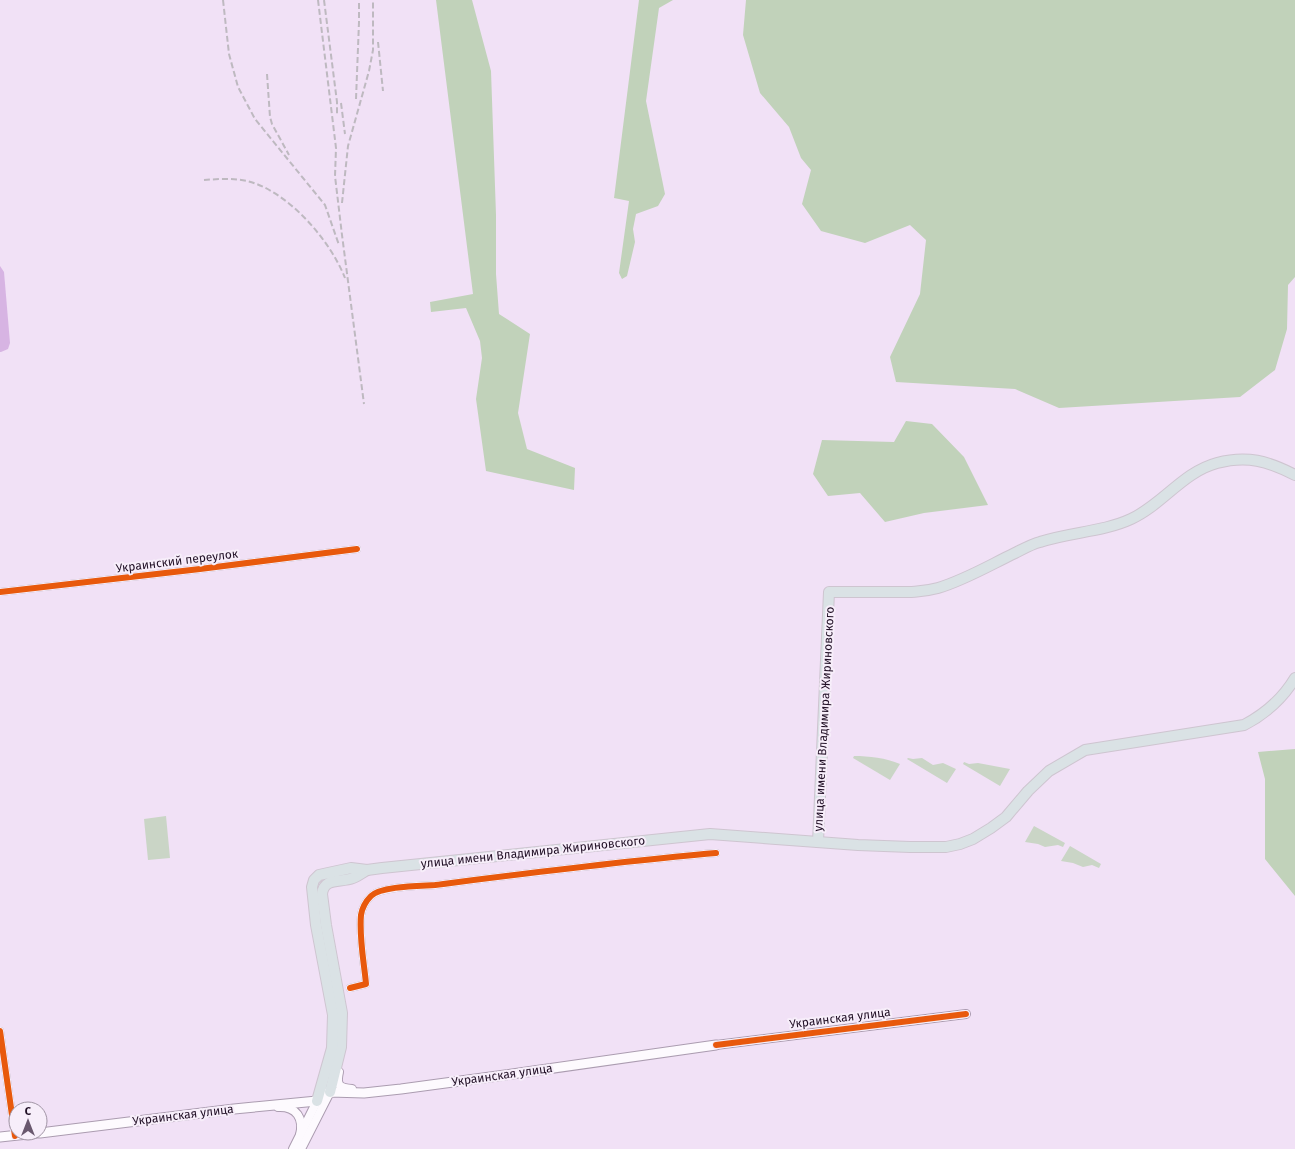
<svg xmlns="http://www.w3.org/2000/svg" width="1295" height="1149" viewBox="0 0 1295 1149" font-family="'Fira Sans',sans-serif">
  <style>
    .green { fill: #cad5c6 }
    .forest { fill: #c1d2ba }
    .water { fill: #d7b4e3 }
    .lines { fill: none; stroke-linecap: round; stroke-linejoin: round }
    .minor-casing { stroke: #ab9cb0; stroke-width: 8 }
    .tertiary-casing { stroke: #ab9cb0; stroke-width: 10 }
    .secondary-casing { stroke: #ab9cb0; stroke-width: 11 }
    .primary-casing { stroke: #cec5d0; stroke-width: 12 }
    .minor { stroke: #fdfafe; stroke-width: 6 }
    .tertiary { stroke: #fdfafe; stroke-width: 8 }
    .secondary { stroke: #fdfafe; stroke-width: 9 }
    .primary { stroke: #dae2e5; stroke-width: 10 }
    .rail { stroke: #beb9c0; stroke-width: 2; stroke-dasharray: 6 3; stroke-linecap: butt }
    .cycleway-casing { stroke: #f7eefa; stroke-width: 8 }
    .cycleway { stroke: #e8590c; stroke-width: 6 }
    .labels { text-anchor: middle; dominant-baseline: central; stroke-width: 4; stroke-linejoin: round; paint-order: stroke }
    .street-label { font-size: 12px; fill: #200f25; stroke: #f7eefa }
  </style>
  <rect width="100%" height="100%" fill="#f1e1f6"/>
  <!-- green -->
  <g class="green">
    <path d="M854,756C869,756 886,758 900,764L890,780L853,758Z"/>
    <path d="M908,758L913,759L922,758L933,765L943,763L956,769L947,783L907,759Z"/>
    <path d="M964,762L969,764L978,763L1010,769L1000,786L963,764Z"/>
    <path d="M166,816L170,858L148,860L144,819Z"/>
    <path d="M1034,826L1065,843L1063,847L1058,845L1045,847L1038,844L1025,842Z"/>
    <path d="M1070,846L1101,864L1099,868L1092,865L1083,867L1073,863L1061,861Z"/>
  </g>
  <!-- forest -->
  <g class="forest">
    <path d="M436,0H472L491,71L496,215V274L499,314L530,334L518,413L527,449L575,468L574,490L486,471L476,399L482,358L480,341L466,308L431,312L430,302L473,294Z"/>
    <path d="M639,0H673L659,8L646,101L665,194L658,206L636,214L633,229L635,242L627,276L622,279L619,273L629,201L614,198Z"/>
    <path d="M746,0H1295V277L1288,285L1287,329L1275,370L1240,397L1059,408L1015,389L896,382L890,357L920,294L926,240L910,225L865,243L821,231L802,204L811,170L801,158L789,127L760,93L743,35Z"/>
    <path d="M906,421L932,424L964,457L988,505L924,513L885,522L860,493L828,496L813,474L822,440L894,442Z"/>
    <path d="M1295,749V896L1265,859V779L1258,752Z"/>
  </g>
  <!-- water -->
  <path class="water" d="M0,266L4,272L10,343L8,349L1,352H0Z"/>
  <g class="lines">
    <!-- minor casing -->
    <g class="minor-casing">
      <g id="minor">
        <path d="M0,592L200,569L357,549"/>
        <path d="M350,988L366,984C364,962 359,938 361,915C362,909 366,901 371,896C381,886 420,886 435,885C529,873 622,861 716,853"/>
        <path d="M0,1031L15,1136"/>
      </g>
    </g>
    <!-- tertiary casing -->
    <g class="tertiary-casing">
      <g id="tertiary">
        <path d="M716,1045L966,1014"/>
        <path d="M339,1072C336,1085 339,1088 352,1089"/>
        <path d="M278,1107C297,1106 304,1119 300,1135"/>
        <path d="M293,1149L317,1101"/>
        <path d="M301,1149L330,1092"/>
      </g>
    </g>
    <!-- secondary casing -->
    <g class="secondary-casing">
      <g id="secondary">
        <path d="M40,1133L234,1109L317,1101L321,1098L326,1093L330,1092L364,1093L401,1089L505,1075L716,1045"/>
        <path d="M0,1137L37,1133"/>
      </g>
    </g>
    <!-- primary casing -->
    <g class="primary-casing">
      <g id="primary">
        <path d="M818,842L829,592C848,592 866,592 884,592C902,592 920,593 938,588C965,580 990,565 1015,553C1023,549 1032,544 1040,542C1070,532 1103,532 1131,519C1162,505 1183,472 1217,463C1247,455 1268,461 1295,475"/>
        <path d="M330,1092L341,1047L342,1013L326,925L322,894C324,877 340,883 353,878C358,876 362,873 367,870"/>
        <path d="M317,1101L332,1048L333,1015L316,925L312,887L314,880L319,875L328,873L351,868L367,870L382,868L710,834L858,845L910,847H946L960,844L973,839L991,828L1006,817L1028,791L1049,771L1085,750L1244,725C1265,714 1283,698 1295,678"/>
      </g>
    </g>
    <!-- minor -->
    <use href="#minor" class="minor"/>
    <!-- tertiary -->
    <use href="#tertiary" class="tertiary"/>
    <!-- secondary -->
    <use href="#secondary" class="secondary"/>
    <!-- primary -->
    <use href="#primary" class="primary"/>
    <!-- rail -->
    <g class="rail">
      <path d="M223,0L229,54L238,87L255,119L325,205L339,245"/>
      <path d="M318,0L336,148L335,176L342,235L364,404"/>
      <path d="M324,0L337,102V114"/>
      <path d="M378,42L383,91"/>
      <path d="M267,74L270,117L272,124L289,155"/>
      <path d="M356,99L359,22V3"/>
      <path d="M341,103L345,134"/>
      <path d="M204,180C218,179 233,178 247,181C288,191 330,240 345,278"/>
      <path d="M342,203L348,146L369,71L373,50V0"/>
    </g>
    <!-- cycleway casing -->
    <g class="cycleway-casing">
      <g id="cycleway">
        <path d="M0,592L200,569L357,549"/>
        <path d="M350,988L366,984C364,962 359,938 361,915C362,909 366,901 371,896C381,886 420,886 435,885C529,873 622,861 716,853"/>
        <path d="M0,1031L15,1136"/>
        <path d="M716,1045L966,1014"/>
      </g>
    </g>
    <!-- cycleway -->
    <use href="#cycleway" class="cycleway"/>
  </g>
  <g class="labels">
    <!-- street labels -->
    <g class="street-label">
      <text transform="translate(177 561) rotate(-7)">Украинский переулок</text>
      <text transform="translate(824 719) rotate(-87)">улица имени Владимира Жириновского</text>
      <text transform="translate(533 852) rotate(-6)">улица имени Владимира Жириновского</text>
      <text transform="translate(840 1018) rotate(-7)">Украинская улица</text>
      <text transform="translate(502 1075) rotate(-8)">Украинская улица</text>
      <text transform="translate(183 1115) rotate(-7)">Украинская улица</text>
    </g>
  </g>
  <!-- north arrow -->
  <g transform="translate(28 1121)"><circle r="19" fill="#f7eefa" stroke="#a195a5"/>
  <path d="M0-3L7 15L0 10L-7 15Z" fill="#69586e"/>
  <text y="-6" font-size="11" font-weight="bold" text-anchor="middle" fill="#200f25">С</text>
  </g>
</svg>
